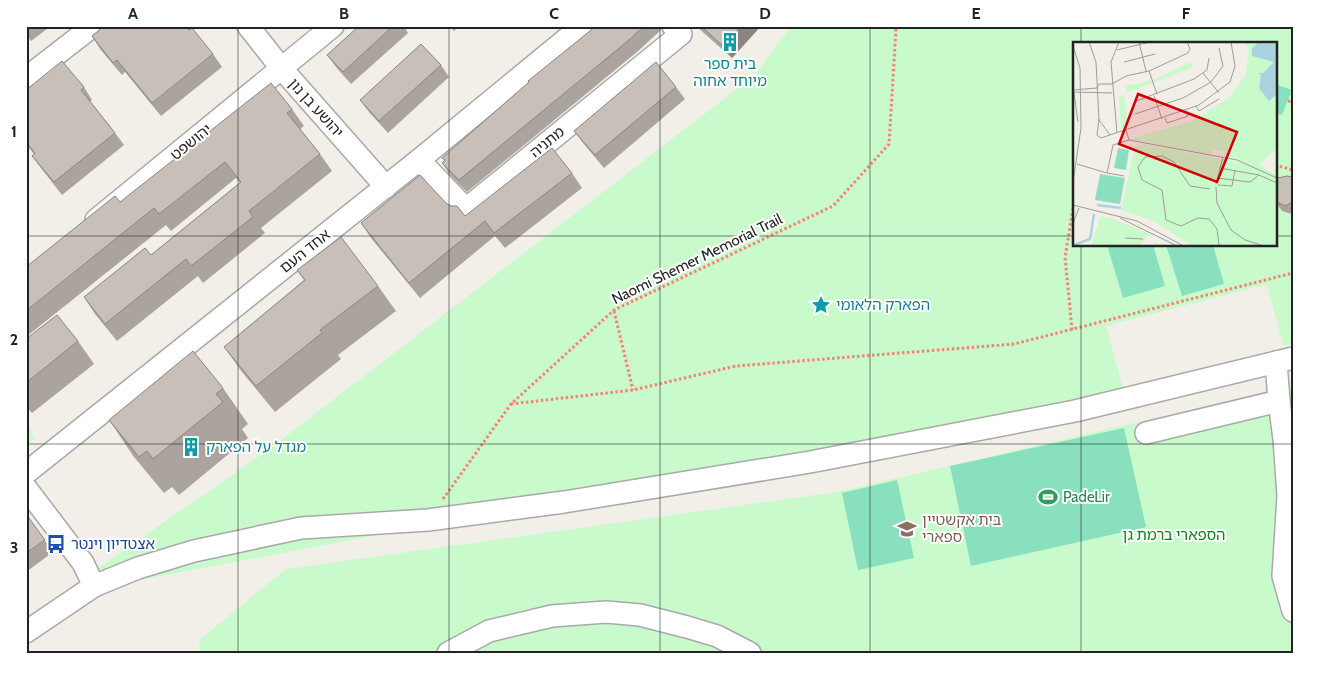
<svg xmlns="http://www.w3.org/2000/svg" width="1319" height="679" viewBox="0 0 1319 679" font-family="Cabin,'Noto Sans Hebrew',sans-serif">
  <style>
    .park { fill: #c8facc; fill-rule: evenodd }
    .pitch { fill: #88e0be }
    .lines { fill: none; stroke-linecap: round; stroke-linejoin: round }
    .minor-casing { stroke: #a9a9a9; stroke-width: 24 }
    .path { stroke: #fa8072; stroke-width: 3; stroke-dasharray: 2.5 2.5; stroke-linecap: butt }
    .minor { stroke: #fff; stroke-width: 21 }
    .wall { fill: #aba49e }
    .shaded-wall { fill: #8b8681 }
    .building { fill: #c7bfb8; stroke: #8b8681 }
    .grid { fill: none; stroke: #222; stroke-width: 1; stroke-opacity: 0.55 }
    .labels { text-anchor: middle; dominant-baseline: central; stroke-width: 4; stroke-linejoin: round; paint-order: stroke }
    .culture-label { font-size: 15px; fill: #0d838f; stroke: #fff; text-anchor: start }
    .street-label { font-size: 15px; fill: #222; stroke: #fff }
    .leisure-label { font-size: 15px; fill: #27864d; stroke: #fff; text-anchor: start }
    .education-label { font-size: 15px; fill: #785e54; stroke: #fff; text-anchor: start }
    .park-label { font-size: 15px; fill: #0c8416; stroke: #fff }
    .transit-label { font-size: 15px; fill: #164399; stroke: #fff; text-anchor: start }
    .inset-river { fill: none; stroke: #aad3df; stroke-width: 2.5 }
    .inset-road { fill: none; stroke: #9f9d99; stroke-width: 1 }
    .view { fill: #d40000; fill-opacity: 0.15; stroke: #d40000; stroke-width: 2.5 }
    .inset-edge { fill: none; stroke: #222; stroke-width: 2.5 }
    .neatline { fill: none; stroke: #222; stroke-width: 2 }
    .grid-label { font-size: 16px; text-anchor: middle; font-weight: bold; fill: #222 }
  </style>
  <rect width="100%" height="100%" fill="#f2efe9"/>
  <!-- park -->
  <g class="park">
    <path d="M791,26H1293V344L1283,345L1267,284L1106,326L1123,388L855,445L145,579L97,569L272,447L755,75ZM1074,44H1275V245H1074Z"/>
    <path d="M1293,386V653H201L199,640L286,569L837,492Z"/>
    <path d="M26,423L35,438L26,445Z"/>
  </g>
  <!-- pitch -->
  <g class="pitch">
    <path d="M1275,84L1292,90L1282,115L1275,113Z"/>
    <path d="M1107,245H1153L1165,286L1123,298Z"/>
    <path d="M1166,245H1213L1224,284L1182,296Z"/>
    <path d="M1124,428L1146,527L971,566L950,466Z"/>
    <path d="M897,480L914,558L858,570L842,493Z"/>
  </g>
  <g class="lines">
    <!-- minor casing -->
    <g class="minor-casing">
      <g id="minor">
        <path d="M248,26L282,69L386,187"/>
        <path d="M26,78L93,26"/>
        <path d="M419,160L466,209L681,34L673,26"/>
        <path d="M96,220L333,26"/>
        <path d="M1276,362L1279,401L1284,439L1288,496L1283,576L1293,611"/>
        <path d="M1146,433L1279,401"/>
        <path d="M26,473L419,160L582,26"/>
        <path d="M26,488L83,563L94,586L26,632"/>
        <path d="M94,586L138,568L194,551L301,528L428,520L564,502L810,462L1075,411L1293,358"/>
        <path d="M448,653L489,631L552,616L606,612L640,615L687,627L717,636L750,653"/>
      </g>
    </g>
    <!-- path -->
    <g class="path">
      <path d="M1289,26L1293,28"/>
      <path d="M1288,101L1293,102"/>
      <path d="M1275,165L1293,170"/>
      <path d="M614,311L633,390"/>
      <path d="M1072,330L1065,257L1074,203"/>
      <path d="M511,404L633,390L736,366L1014,344L1293,273"/>
      <path d="M443,499L511,404L614,310L833,206L889,144L896,29L900,26"/>
    </g>
    <!-- minor -->
    <use href="#minor" class="minor"/>
  </g>
  <!-- wall -->
  <g class="wall">
    <path d="M26,26H51L31,41L26,34Z"/>
    <path d="M359,26H404L408,33L351,84L336,67L327,55Z"/>
    <path d="M450,26H459L454,31Z"/>
    <path d="M596,26H658L661,30L637,52L467,192L450,175L442,163Z"/>
    <path d="M696,26H761L732,58Z"/>
    <path d="M189,30L213,54L222,67L161,116L125,72L122,75L100,49L92,36Z"/>
    <path d="M441,65L449,77L388,133L369,112L360,100Z"/>
    <path d="M84,87L92,100L90,101L115,133L124,145L62,195L41,168L32,156L34,154L26,144V90Z"/>
    <path d="M676,87L685,99L604,168L583,143L574,131Z"/>
    <path d="M292,109L304,126L300,129L320,154L332,171L261,228L265,233L203,283L198,276L117,341L95,314L84,297L151,255L240,183L236,178L171,231L166,225L26,337V267L120,202Z"/>
    <path d="M572,173L582,188L505,248L495,236L420,298L371,238L361,223L446,203L465,216Z"/>
    <path d="M1293,177V214H1292L1282,211L1275,201Z"/>
    <path d="M297,270L378,286L396,311L338,355L341,359L275,412L242,372L224,347L304,280Z"/>
    <path d="M26,339L78,341L94,364L32,413L26,406Z"/>
    <path d="M223,388L248,424L242,429L248,438L179,495L172,487L164,493L134,457L109,420Z"/>
    <path d="M26,514L53,552L26,572Z"/>
  </g>
  <!-- shaded-wall -->
  <path class="shaded-wall" d="M741,26H761L732,58L723,46Z"/>
  <!-- building -->
  <g class="building">
    <path d="M104,26H185L189,30L192,28L213,54L152,103L117,60L113,63L92,36Z"/>
    <path d="M359,26H393L343,72L327,55Z"/>
    <path d="M596,26H644L629,40L459,180L442,163L445,160L442,158L529,82L528,81Z"/>
    <path d="M701,26H741L723,46Z"/>
    <path d="M421,44L441,65L379,121L360,100Z"/>
    <path d="M62,61L84,87L81,90L115,133L54,182L32,156L35,153L26,142V90Z"/>
    <path d="M656,62L676,87L595,155L574,131Z"/>
    <path d="M271,83L292,109L287,113L320,154L249,211L253,217L191,266L186,259L105,324L84,297L145,248L151,255L241,182L225,162L159,214L154,208L26,311V267L115,196L120,202Z"/>
    <path d="M552,148L572,173L494,233L485,221L409,283L361,223L420,175L446,203L451,206H457L465,216Z"/>
    <path d="M1287,176L1293,177V201L1286,206L1276,202L1275,201V181L1278,178Z"/>
    <path d="M341,237L378,286L320,330L322,333L256,386L224,347L305,280L297,270Z"/>
    <path d="M57,315L78,341L26,383V339Z"/>
    <path d="M193,351L223,388L216,394L223,402L153,459L147,451L139,457L109,420Z"/>
    <path d="M26,514L45,540L26,553Z"/>
  </g>
  <!-- grid -->
  <path class="grid" d="M238,26V653M449,26V653M660,26V653M870,26V653M1081,26V44M26,236H1074M1275,236H1293M1081,245V653M26,444H1293"/>
  <!-- icons -->
  <defs>
    <g id="building-bare" transform="scale(1.5)"><path d="M-4-6H4V6H1V3H-1V6H-4ZM-2.5-4.3h1.7v1.8h-1.7ZM.8-4.3h1.7v1.8H.8ZM-2.5-1h1.7V.8h-1.7ZM.8-1h1.7V.8H.8Z" fill="#0f9aa8" stroke="#fff" stroke-width="2.5" paint-order="stroke"/></g>
    <g id="sight-bare" transform="scale(1.5)"><path d="M0-6L1.8-2.2L6-1.7L2.9 1.2L3.7 5.4L0 3.3L-3.7 5.4L-2.9 1.2L-6-1.7L-1.8-2.2Z" fill="#0f9aa8" stroke="#fff" stroke-width="2.5" paint-order="stroke"/></g>
    <g id="stadium-bare" transform="scale(1.5)"><path d="M0-5a6.5 5 0 1 0 0 10a6.5 5 0 1 0 0-10ZM-3.5-1.8h7v3.6h-7Z" fill="#2e9e5b" stroke="#fff" stroke-width="2.5" paint-order="stroke"/></g>
    <g id="school-bare" transform="scale(1.5)"><path d="M0-5L7-2L0 1L-7-2ZM-4 1L0 2.5L4 1V4Q0 6-4 4Z" fill="#8d6e63" stroke="#fff" stroke-width="2.5" paint-order="stroke"/></g>
    <g id="bus-bare" transform="scale(1.5)"><path d="M-5-6H5V4H4V6H2V4H-2V6H-4V4H-5ZM-3.5-4V0h7V-4ZM-3.5 1.2v1.5H-2V1.2ZM2 1.2v1.5H3.5V1.2Z" fill="#1a4fb4" stroke="#fff" stroke-width="2.5" paint-order="stroke"/></g>
  </defs>
  <g fill-rule="evenodd">
    <use href="#building-bare" x="730" y="42"/>
    <use href="#sight-bare" x="821" y="305"/>
    <use href="#building-bare" x="191" y="447"/>
    <use href="#stadium-bare" x="1048" y="497"/>
    <use href="#school-bare" x="907" y="529"/>
    <use href="#bus-bare" x="56" y="544"/>
  </g>
  <g class="labels">
    <!-- culture labels -->
    <g class="culture-label">
      <text x="730" y="64" text-anchor="middle">בית ספר<tspan x="730" dy="17">מיוחד אחוה</tspan></text>
      <text x="836" y="305">הפארק הלאומי</text>
      <text x="206" y="447">מגדל על הפארק</text>
    </g>
    <!-- street labels -->
    <g class="street-label">
      <text transform="translate(316 108) rotate(48)">יהושע בן נון</text>
      <text transform="translate(191 142) rotate(-39)">יהושפט</text>
      <text transform="translate(547 142) rotate(-39)">מתניה</text>
      <text transform="translate(305 251) rotate(-39)">אחד העם</text>
      <text transform="translate(697 259) rotate(-26)">Naomi Shemer Memorial Trail</text>
    </g>
    <!-- leisure labels -->
    <g class="leisure-label">
      <text x="1063" y="497">PadeLir</text>
    </g>
    <!-- education labels -->
    <g class="education-label">
      <text x="922" y="520">בית אקשטיין<tspan x="922" dy="17">ספארי</tspan></text>
    </g>
    <!-- park labels -->
    <g class="park-label">
      <text x="1174" y="535">הספארי ברמת גן</text>
    </g>
    <!-- transit labels -->
    <g class="transit-label">
      <text x="71" y="544">אצטדיון וינטר</text>
    </g>
  </g>
  <!-- overview -->
  <g transform="translate(1073 42)">
    <rect width="204" height="204" fill="#f2efe9"/>
    <path d="M172,0H204V106L186,123L204,134V203H118L81,179L48,168L62,105L70,102L169,121L151,114V109L139,108L138,113L56,97L119,79L156,56L172,34L176,9ZM117,20L121,25L53,51V44L80,38ZM51,53L55,85L48,88L46,54ZM28,174L43,178L79,193L73,195L68,203H18Z" fill="#c8facc"/>
    <path d="M45,106L56,108L53,128L41,126ZM27,132L52,136L47,162L22,158Z" fill="#88e0be"/>
    <path d="M185,1L204,2V52L196,59L186,46L188,33L185,31H190L201,20L179,14V6Z" fill="#aad3df"/>
    <path class="inset-river" d="M24,163L48,166M1,203L17,197L21,172"/>
    <path class="inset-road" d="M16,0L23,20L26,78L37,93M66,0L73,29M0,4L7,26L8,86L0,140M44,8L77,0M51,20L82,12M76,29L84,52M130,31L146,51M0,48L24,46L26,42H39L53,34L76,29L115,11L117,7L114,0M0,50L39,51M1,51L5,80M81,54L89,77M61,60L121,37L134,28L136,16M123,64L126,69L146,57M62,72L110,56L138,40L150,24L146,6M92,76L94,81L115,74L113,69M26,77L24,93L28,96L126,63L157,40L162,24L158,0M44,91L38,20L46,0M56,98L164,118L204,136M4,122L34,131L40,103L56,98L53,88M147,126L186,133L204,141M34,131L51,134M144,136L177,140L186,133M143,142L150,115M145,143L159,144L162,128M143,145L144,161L158,188L172,198L188,203M137,147L117,144L101,120L89,114L72,115L65,125L69,138L89,148L93,178L108,184L125,176L136,177L144,187L146,203M0,163L64,179L109,203M47,176L102,203M0,181L6,166M52,196L70,197"/>
    <path class="view" d="M65,52L164,90L144,140L46,102Z"/>
    <rect width="204" height="204" class="inset-edge"/>
  </g>
  <!-- border -->
  <rect width="1319" height="679" fill="none" stroke="#ffffff" stroke-width="55"/>
  <rect x="28" y="28" width="1264" height="624" class="neatline"/>
  <g class="grid-label">
    <text x="133" y="19">A</text>
    <text x="344" y="19">B</text>
    <text x="554" y="19">C</text>
    <text x="765" y="19">D</text>
    <text x="976" y="19">E</text>
    <text x="1186" y="19">F</text>
    <text x="14" y="137">1</text>
    <text x="14" y="345">2</text>
    <text x="14" y="553">3</text>
  </g>
</svg>
